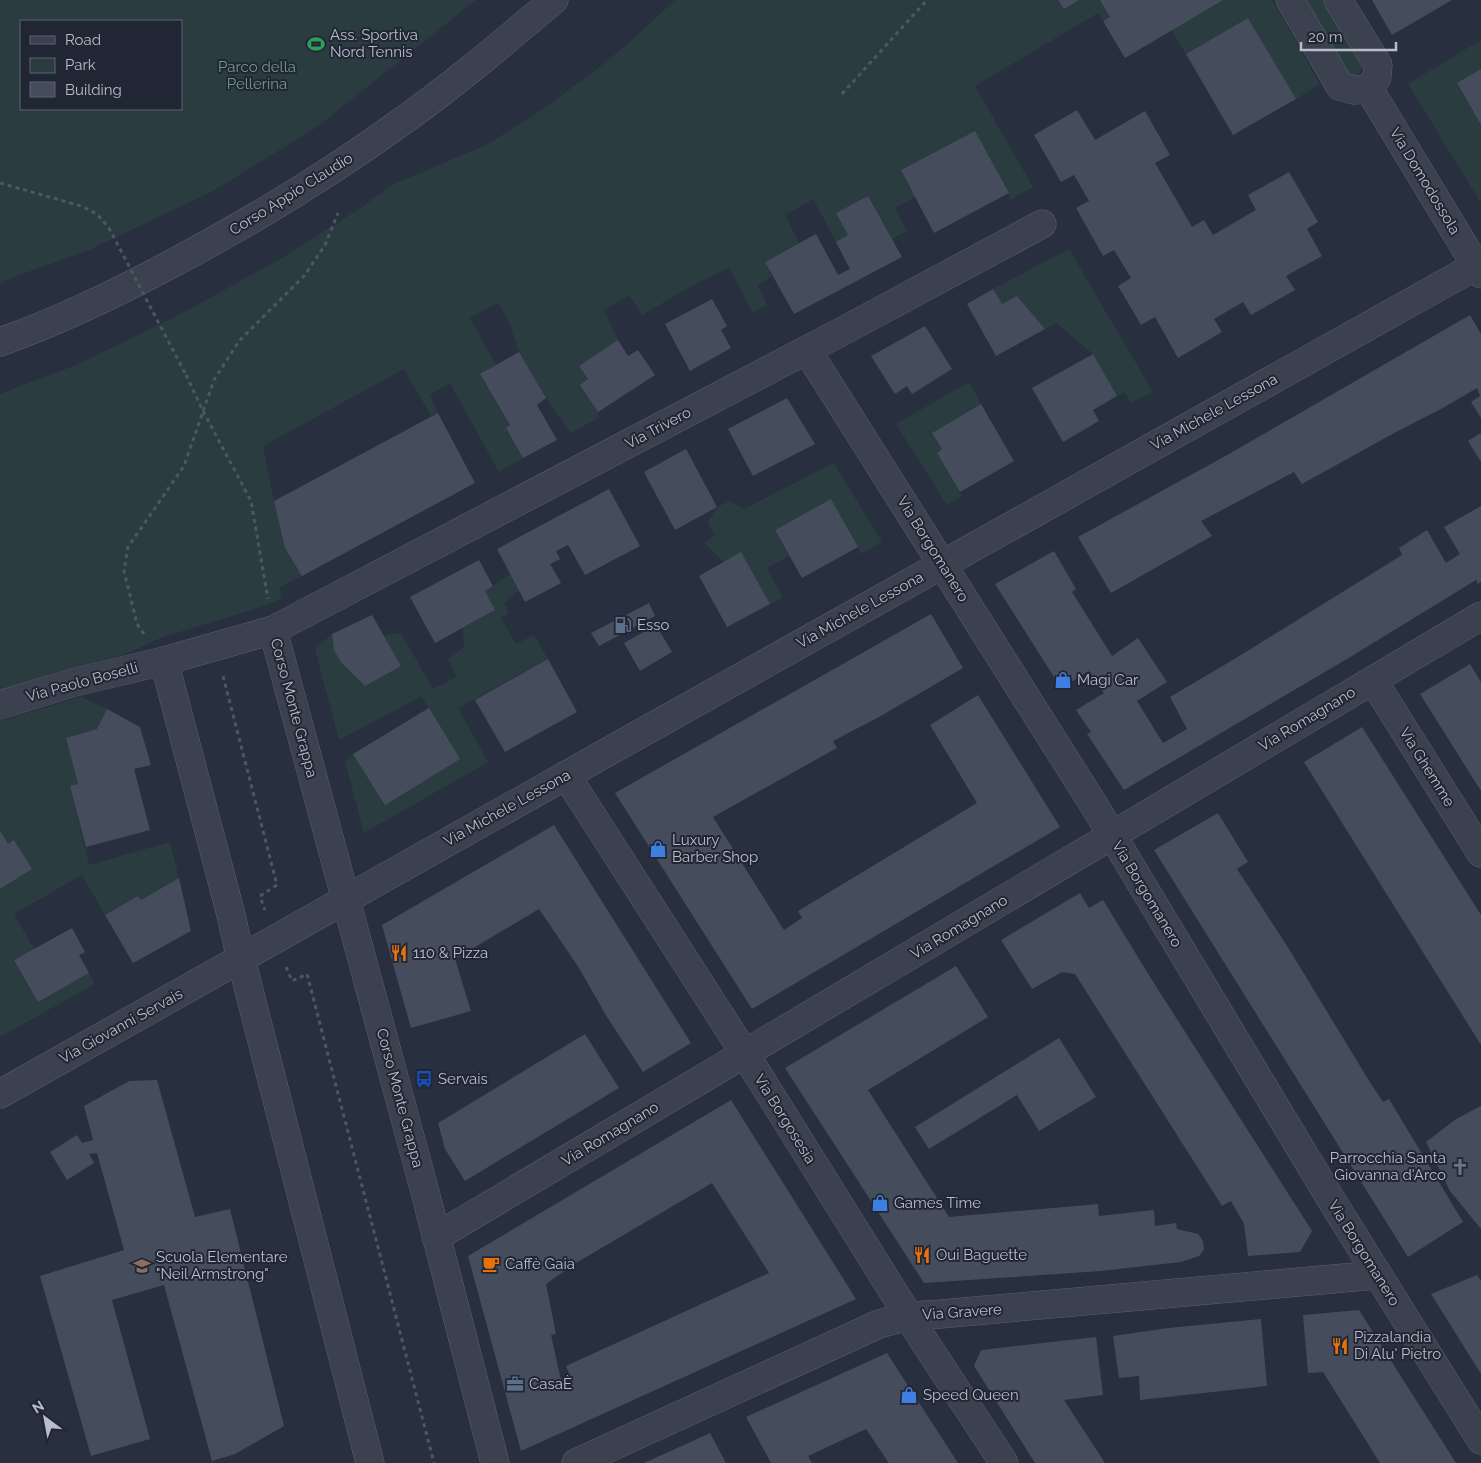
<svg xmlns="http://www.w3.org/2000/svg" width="1481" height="1463" viewBox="0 0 1481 1463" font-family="Raleway,sans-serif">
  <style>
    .green { fill: #2b3c40; fill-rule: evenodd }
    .building { fill: #454d5d; fill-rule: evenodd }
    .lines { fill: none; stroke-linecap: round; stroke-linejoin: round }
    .minor-casing { stroke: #5a5f6c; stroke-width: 29 }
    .tertiary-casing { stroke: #5a5f6c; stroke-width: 29 }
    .path { stroke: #4a595e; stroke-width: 3; stroke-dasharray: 4 4; stroke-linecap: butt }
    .minor { stroke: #3c414f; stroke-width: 28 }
    .tertiary { stroke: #3c414f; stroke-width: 28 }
    .path-bridge { stroke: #4a595e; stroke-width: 3; stroke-dasharray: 4 4; stroke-linecap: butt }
    .labels { text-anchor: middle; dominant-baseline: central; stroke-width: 4; stroke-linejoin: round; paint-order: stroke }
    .poi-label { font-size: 15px; fill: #b9bdc9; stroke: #212634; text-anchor: start }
    .park-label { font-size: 15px; fill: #729880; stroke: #212634 }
    .street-label { font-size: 15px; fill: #b9bdc9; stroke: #212634 }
  </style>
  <rect width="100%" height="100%" fill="#282f3e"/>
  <!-- green -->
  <g class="green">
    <path d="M0,0H476L317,127L213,191L89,250L0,282ZM21,21H181V109H21Z"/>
    <path d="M675,0H1139L1103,21L1098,13L975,86L1033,187L1010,200L1009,193L975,131L901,170L915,197L895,208L907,231L892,239L868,196L836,213L848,235L836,242L813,199L785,215L799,243L765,262L772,276L758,285L767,305L753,313L729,268L695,284L642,315L629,295L604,310L618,340L579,366L588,379L580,385L598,412L600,417L571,433L546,398L519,352L508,319L498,303L470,318L496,365L480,375L510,425L506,428L523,458L499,472L450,383L430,395L438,413L431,416L404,369L263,446L274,501L285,548L302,576L280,587L281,599L255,609L163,637L123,655L66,669L0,691V394L76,365L177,316L280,259L359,209L392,185L486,145L537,113L596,70L632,40Z"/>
    <path d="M1223,0H1272L1320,84L1296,99L1248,18L1186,54L1171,30Z"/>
    <path d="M1302,0H1323L1362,65V69L1359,74L1353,76L1346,74Z"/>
    <path d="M1481,40V69L1457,84L1481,125V203L1408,84Z"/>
    <path d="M1069,249L1153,392L1131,403L1124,392L1117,396L1093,354L1056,323L1045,329L1017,296L1002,304L993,289Z"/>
    <path d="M969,382L981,404L932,433L942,449L937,453L962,496L947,505L896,424Z"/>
    <path d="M834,463L882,542L861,554L831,499L775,530L789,556L767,568L783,598L770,604L741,553L724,562L704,542L715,536L708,522L717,507L730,501L744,509Z"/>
    <path d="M510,574L519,590L504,603L509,613L501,618L516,644L534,635L548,659L458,708L488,762L364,833L345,761L353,754L428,708L422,696L339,740L315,649L332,634L341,662L365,686L401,666L384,636L401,633L433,689L457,677L448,659L464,647L463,628L495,610L485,591Z"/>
    <path d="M81,697L107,709L97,729L66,738L78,784L70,786L89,865L170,842L179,878L141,900L138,896L105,915L82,875L14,914L34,949L14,960L38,1002L89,973L95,984L0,1037V889L32,869L14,840L8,844L0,830V721Z"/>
  </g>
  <!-- building -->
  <g class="building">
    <path d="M1058,0H1079L1064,9Z"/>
    <path d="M1100,0H1223L1125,58L1103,21L1110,17Z"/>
    <path d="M1372,0H1452L1392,35Z"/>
    <path d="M1248,18L1296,99L1233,135L1186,54Z"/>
    <path d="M1481,69V125L1457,83Z"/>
    <path d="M1077,110L1095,140L1145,111L1170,155L1155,163L1192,227L1204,220L1213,235L1256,210L1248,195L1289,172L1318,222L1307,229L1322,256L1286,276L1295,290L1251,315L1243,302L1214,319L1222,332L1178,358L1155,317L1141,325L1118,286L1131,278L1114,250L1103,256L1076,208L1089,201L1074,175L1061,182L1034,135Z"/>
    <path d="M975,131L1009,193L934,233L901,170Z"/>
    <path d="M868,196L902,257L794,314L765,262L816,234L838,275L850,269L836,242L848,235L836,213Z"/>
    <path d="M993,289L1002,304L1017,296L1045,329L996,356L967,304Z"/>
    <path d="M712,299L727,326L721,330L731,348L690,371L665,324Z"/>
    <path d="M1470,315L1481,334V418L1471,402L1480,396L1477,388L1441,409L1396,432L1302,484L1294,472L1201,521L1212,536L1111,593L1078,537L1229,454Z"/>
    <path d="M925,326L952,369L912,394L907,386L895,394L871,356Z"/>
    <path d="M618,340L628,356L638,350L655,375L598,412L580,385L588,379L579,366Z"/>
    <path d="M519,352L546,398L537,405L557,440L523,458L506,428L510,425L480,374Z"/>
    <path d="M1093,354L1117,396L1093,410L1099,421L1063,442L1032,388Z"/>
    <path d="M787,398L815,444L753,476L728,429Z"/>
    <path d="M981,404L1014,461L960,492L937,453L942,449L932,433Z"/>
    <path d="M438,413L475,483L302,576L285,548L274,501Z"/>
    <path d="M1481,433V462L1468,441Z"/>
    <path d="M686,449L717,507L675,530L644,472Z"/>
    <path d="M609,489L640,546L585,575L568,545L556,551L560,559L550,564L561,583L525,602L497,549Z"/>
    <path d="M831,499L858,547L802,578L775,530Z"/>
    <path d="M1481,506V582L1478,584L1476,580L1352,656L1124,790L1087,734L1091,732L1076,710L1104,693L1089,671L1061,688L995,584L1054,551L1076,589L1072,592L1112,656L1138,638L1167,682L1137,701L1163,743L1187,729L1170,697L1236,658L1402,555L1399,548L1427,530L1446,563L1460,554L1444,527Z"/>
    <path d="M741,552L770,604L727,627L699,576Z"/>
    <path d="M479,560L493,586L485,591L495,610L435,643L410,597Z"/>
    <path d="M649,603L655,616L599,646L591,633Z"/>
    <path d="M931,614L963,668L879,717L833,741L837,748L713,817L784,930L802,918L798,911L977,803L930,725L978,695L1060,827L752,1009L615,793Z"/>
    <path d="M372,615L401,666L365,686L341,662L334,650L332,634Z"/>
    <path d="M656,625L672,652L640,671L624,643Z"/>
    <path d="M548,659L577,712L505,752L475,700Z"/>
    <path d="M1470,664L1481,682V791L1420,694Z"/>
    <path d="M429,708L460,759L385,805L353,754Z"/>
    <path d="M107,709L140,727L151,765L134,769L150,830L86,847L70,786L78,784L66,738L97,729Z"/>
    <path d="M1362,727L1481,915V1045L1304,762Z"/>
    <path d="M1218,813L1248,862L1237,869L1289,949L1368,1079L1383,1102L1389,1099L1463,1222L1408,1257L1154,850Z"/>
    <path d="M554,825L691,1043L643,1072L607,1017L579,968L539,909L455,959L471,1011L411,1028L382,925Z"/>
    <path d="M0,830L8,844L14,840L32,869L0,889Z"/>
    <path d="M179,878L191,931L133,963L105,915L138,896L141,900Z"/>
    <path d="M1080,893L1089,908L1103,900L1152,980L1312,1231L1300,1252L1248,1256L1244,1224L1231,1201L1222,1206L1075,974L1062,972L1032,989L1001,940Z"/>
    <path d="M72,928L85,952L79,955L89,973L38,1002L14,960Z"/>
    <path d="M956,966L988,1017L868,1090L949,1217L1098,1204L1099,1216L1154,1210L1155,1226L1176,1223L1177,1229L1198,1234L1203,1241L1204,1250L1199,1256L1181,1262L1101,1271L924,1283L785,1068Z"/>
    <path d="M585,1034L619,1088L465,1181L445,1149L438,1123Z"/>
    <path d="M1059,1038L1096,1097L1039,1131L1017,1095L929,1149L915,1127Z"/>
    <path d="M157,1080L195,1217L230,1209L284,1426L235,1454L212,1461L164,1285L112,1300L150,1439L91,1456L40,1276L124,1250L97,1153L89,1154L94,1163L67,1180L50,1152L77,1135L82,1143L93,1140L84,1106L129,1081Z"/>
    <path d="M731,1100L856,1299L521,1451L468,1256ZM712,1183L769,1273L566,1366L570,1376L561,1380L551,1335L556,1334L546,1284L576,1263Z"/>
    <path d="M1481,1106V1229L1450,1191L1426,1142L1456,1119Z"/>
    <path d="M1477,1275L1481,1281V1374L1431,1294Z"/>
    <path d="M1359,1310L1402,1378L1456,1463H1380L1323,1372L1308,1373L1303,1315Z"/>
    <path d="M1261,1319L1267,1386L1140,1400L1139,1376L1119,1378L1113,1336L1168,1328Z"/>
    <path d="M1096,1337L1103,1395L1064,1400L1105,1463H1035L974,1366L981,1350Z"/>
    <path d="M887,1353L958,1463H889L866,1429L808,1456L812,1463H771L746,1417Z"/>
    <path d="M710,1433L726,1463H644L684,1445Z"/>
  </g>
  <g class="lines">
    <!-- minor casing -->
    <g class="minor-casing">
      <g id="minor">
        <path d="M1290,0L1340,86L1354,90L1369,89L1377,77L1378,65L1338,0"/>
        <path d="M1369,89L1481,274"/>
        <path d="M807,350L1097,810L1332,1201L1481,1440"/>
        <path d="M273,630L346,900"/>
        <path d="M164,661L230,911L241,959"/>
        <path d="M1373,680L1481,853"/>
        <path d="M0,705L75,682L164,661L273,630L839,333L1042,224"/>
        <path d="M566,775L745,1054L926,1344L1004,1463"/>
        <path d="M436,1237L1481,616"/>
        <path d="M576,1463L879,1324L909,1316L941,1314L1377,1275"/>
      </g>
    </g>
    <!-- tertiary casing -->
    <g class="tertiary-casing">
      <g id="tertiary">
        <path d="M0,342C60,321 119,292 175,262C254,220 331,173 404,120C456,83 505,41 554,0"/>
        <path d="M346,900L425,1192L495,1463"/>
        <path d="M241,959L370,1463"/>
        <path d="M0,1094L636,736L1481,263"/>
      </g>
    </g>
    <!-- path -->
    <g class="path">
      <path d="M842,94L927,0"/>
      <path d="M186,375L203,411L251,501L268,599"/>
      <path d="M144,634L137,624L124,571L128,547L184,466L214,380L239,341L304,276L325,245L338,213"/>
      <path d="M223,676L277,885L260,896L265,910"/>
      <path d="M286,967L292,981L307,974L434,1463"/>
    </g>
    <!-- minor -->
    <use href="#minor" class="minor"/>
    <!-- tertiary -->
    <use href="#tertiary" class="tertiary"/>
    <!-- path-bridge -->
    <path class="path-bridge" d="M0,183L81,206L97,214L109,228L186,375"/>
  </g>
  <!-- icons -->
  <defs>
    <g id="stadium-bare" transform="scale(1.35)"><path d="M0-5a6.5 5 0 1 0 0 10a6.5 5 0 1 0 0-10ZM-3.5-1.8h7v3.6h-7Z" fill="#2e9e5b" stroke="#212634" stroke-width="2.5" paint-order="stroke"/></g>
    <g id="fuel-bare" transform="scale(1.35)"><path d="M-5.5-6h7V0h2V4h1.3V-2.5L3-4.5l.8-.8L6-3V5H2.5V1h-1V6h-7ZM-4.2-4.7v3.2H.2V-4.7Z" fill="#5c6f8a" stroke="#212634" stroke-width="2.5" paint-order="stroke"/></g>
    <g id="shop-bare" transform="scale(1.35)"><path d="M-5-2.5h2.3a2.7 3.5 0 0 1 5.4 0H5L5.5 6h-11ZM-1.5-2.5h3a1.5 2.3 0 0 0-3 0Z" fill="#3f7fe0" stroke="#212634" stroke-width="2.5" paint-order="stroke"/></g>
    <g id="restaurant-bare" transform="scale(1.35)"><path d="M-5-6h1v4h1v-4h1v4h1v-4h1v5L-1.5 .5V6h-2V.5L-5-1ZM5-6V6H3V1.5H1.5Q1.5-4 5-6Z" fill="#e8710a" stroke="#212634" stroke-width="2.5" paint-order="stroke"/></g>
    <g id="bus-bare" transform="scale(1.35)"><path d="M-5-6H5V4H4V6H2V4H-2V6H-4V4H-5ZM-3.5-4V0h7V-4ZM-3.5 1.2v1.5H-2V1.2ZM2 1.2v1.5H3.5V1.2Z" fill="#1a4fb4" stroke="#212634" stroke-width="2.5" paint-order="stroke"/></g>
    <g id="church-bare" transform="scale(1.35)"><path d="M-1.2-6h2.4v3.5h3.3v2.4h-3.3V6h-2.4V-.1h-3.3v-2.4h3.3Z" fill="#6b7280" stroke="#212634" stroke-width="2.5" paint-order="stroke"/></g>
    <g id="cafe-bare" transform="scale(1.35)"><path d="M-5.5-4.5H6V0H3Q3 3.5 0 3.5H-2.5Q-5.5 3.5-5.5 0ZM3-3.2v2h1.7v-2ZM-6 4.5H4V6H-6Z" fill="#e8710a" stroke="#212634" stroke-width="2.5" paint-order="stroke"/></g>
    <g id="school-bare" transform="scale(1.35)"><path d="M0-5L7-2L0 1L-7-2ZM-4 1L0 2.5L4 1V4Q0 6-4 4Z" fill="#8d6e63" stroke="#212634" stroke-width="2.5" paint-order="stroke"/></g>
    <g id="office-bare" transform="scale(1.35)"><path d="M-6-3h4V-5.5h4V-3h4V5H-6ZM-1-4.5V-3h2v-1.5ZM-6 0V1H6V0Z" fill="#5c6f8a" stroke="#212634" stroke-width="2.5" paint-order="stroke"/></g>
  </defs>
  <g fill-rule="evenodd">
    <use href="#stadium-bare" x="316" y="44"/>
    <use href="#fuel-bare" x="623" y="625"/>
    <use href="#shop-bare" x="1063" y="680"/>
    <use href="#shop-bare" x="658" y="849"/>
    <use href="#restaurant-bare" x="399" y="953"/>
    <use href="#bus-bare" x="424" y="1079"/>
    <use href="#church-bare" x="1460" y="1167"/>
    <use href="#shop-bare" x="880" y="1203"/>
    <use href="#restaurant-bare" x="922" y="1255"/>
    <use href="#cafe-bare" x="491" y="1264"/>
    <use href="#school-bare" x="142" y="1266"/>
    <use href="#restaurant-bare" x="1340" y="1346"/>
    <use href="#office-bare" x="515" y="1384"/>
    <use href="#shop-bare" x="909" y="1395"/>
  </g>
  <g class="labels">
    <!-- poi labels -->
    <g class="poi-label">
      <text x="330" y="35">Ass. Sportiva<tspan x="330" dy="17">Nord Tennis</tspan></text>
      <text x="637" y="625">Esso</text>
      <text x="1077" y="680">Magi Car</text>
      <text x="672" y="840">Luxury<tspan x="672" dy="17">Barber Shop</tspan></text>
      <text x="413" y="953">110 &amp; Pizza</text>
      <text x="438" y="1079">Servais</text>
      <text x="1446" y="1158" text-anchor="end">Parrocchia Santa<tspan x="1446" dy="17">Giovanna d'Arco</tspan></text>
      <text x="894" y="1203">Games Time</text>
      <text x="936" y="1255">Oui Baguette</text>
      <text x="156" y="1257">Scuola Elementare<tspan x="156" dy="17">"Neil Armstrong"</tspan></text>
      <text x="505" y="1264">Caffè Gaia</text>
      <text x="1354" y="1337">Pizzalandia<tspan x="1354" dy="17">Di Alu' Pietro</tspan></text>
      <text x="529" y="1384">CasaÈ</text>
      <text x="923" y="1395">Speed Queen</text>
    </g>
    <!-- park labels -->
    <g class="park-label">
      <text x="257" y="67">Parco della<tspan x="257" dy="17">Pellerina</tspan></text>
    </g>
    <!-- street labels -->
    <g class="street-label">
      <text transform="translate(1425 181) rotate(59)">Via Domodossola</text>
      <text transform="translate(291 194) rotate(-32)">Corso Appio Claudio</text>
      <text transform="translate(1214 412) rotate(-29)">Via Michele Lessona</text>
      <text transform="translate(658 428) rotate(-28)">Via Trivero</text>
      <text transform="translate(933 549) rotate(58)">Via Borgomanero</text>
      <text transform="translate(860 610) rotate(-29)">Via Michele Lessona</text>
      <text transform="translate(82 682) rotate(-15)">Via Paolo Boselli</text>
      <text transform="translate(294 708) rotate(75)">Corso Monte Grappa</text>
      <text transform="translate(1307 719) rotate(-31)">Via Romagnano</text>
      <text transform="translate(1427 767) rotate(58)">Via Ghemme</text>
      <text transform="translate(507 808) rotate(-29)">Via Michele Lessona</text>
      <text transform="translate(1147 894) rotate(59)">Via Borgomanero</text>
      <text transform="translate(959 927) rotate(-31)">Via Romagnano</text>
      <text transform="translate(121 1026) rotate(-29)">Via Giovanni Servais</text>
      <text transform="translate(400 1098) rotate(75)">Corso Monte Grappa</text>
      <text transform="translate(785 1119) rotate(58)">Via Borgosesia</text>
      <text transform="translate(610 1134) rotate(-31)">Via Romagnano</text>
      <text transform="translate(1364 1253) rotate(58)">Via Borgomanero</text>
      <text transform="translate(962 1312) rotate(-4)">Via Gravere</text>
    </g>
  </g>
  <!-- legend -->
  <rect x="20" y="20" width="162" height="90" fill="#212634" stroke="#5e6270"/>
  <rect x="30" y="36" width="25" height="8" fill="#3c414f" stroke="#5e6270"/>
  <text x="65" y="45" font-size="15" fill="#b9bdc9">Road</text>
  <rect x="30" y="58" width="25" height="15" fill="#2b3c40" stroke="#5e6270"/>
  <text x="65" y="70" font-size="15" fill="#b9bdc9">Park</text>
  <rect x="30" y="82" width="25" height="15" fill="#454d5d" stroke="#5e6270"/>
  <text x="65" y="95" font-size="15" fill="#b9bdc9">Building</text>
  <!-- north arrow -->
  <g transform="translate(45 1418) rotate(328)" stroke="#212634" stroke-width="4" paint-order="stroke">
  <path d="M0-4L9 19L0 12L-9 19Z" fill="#b9bdc9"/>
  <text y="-8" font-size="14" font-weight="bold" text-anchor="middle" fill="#b9bdc9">N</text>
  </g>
  <!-- scale -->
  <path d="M1301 42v8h95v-8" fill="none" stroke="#b9bdc9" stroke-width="2.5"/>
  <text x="1308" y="42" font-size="15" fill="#b9bdc9" stroke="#212634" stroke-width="4" paint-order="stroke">20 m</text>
</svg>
